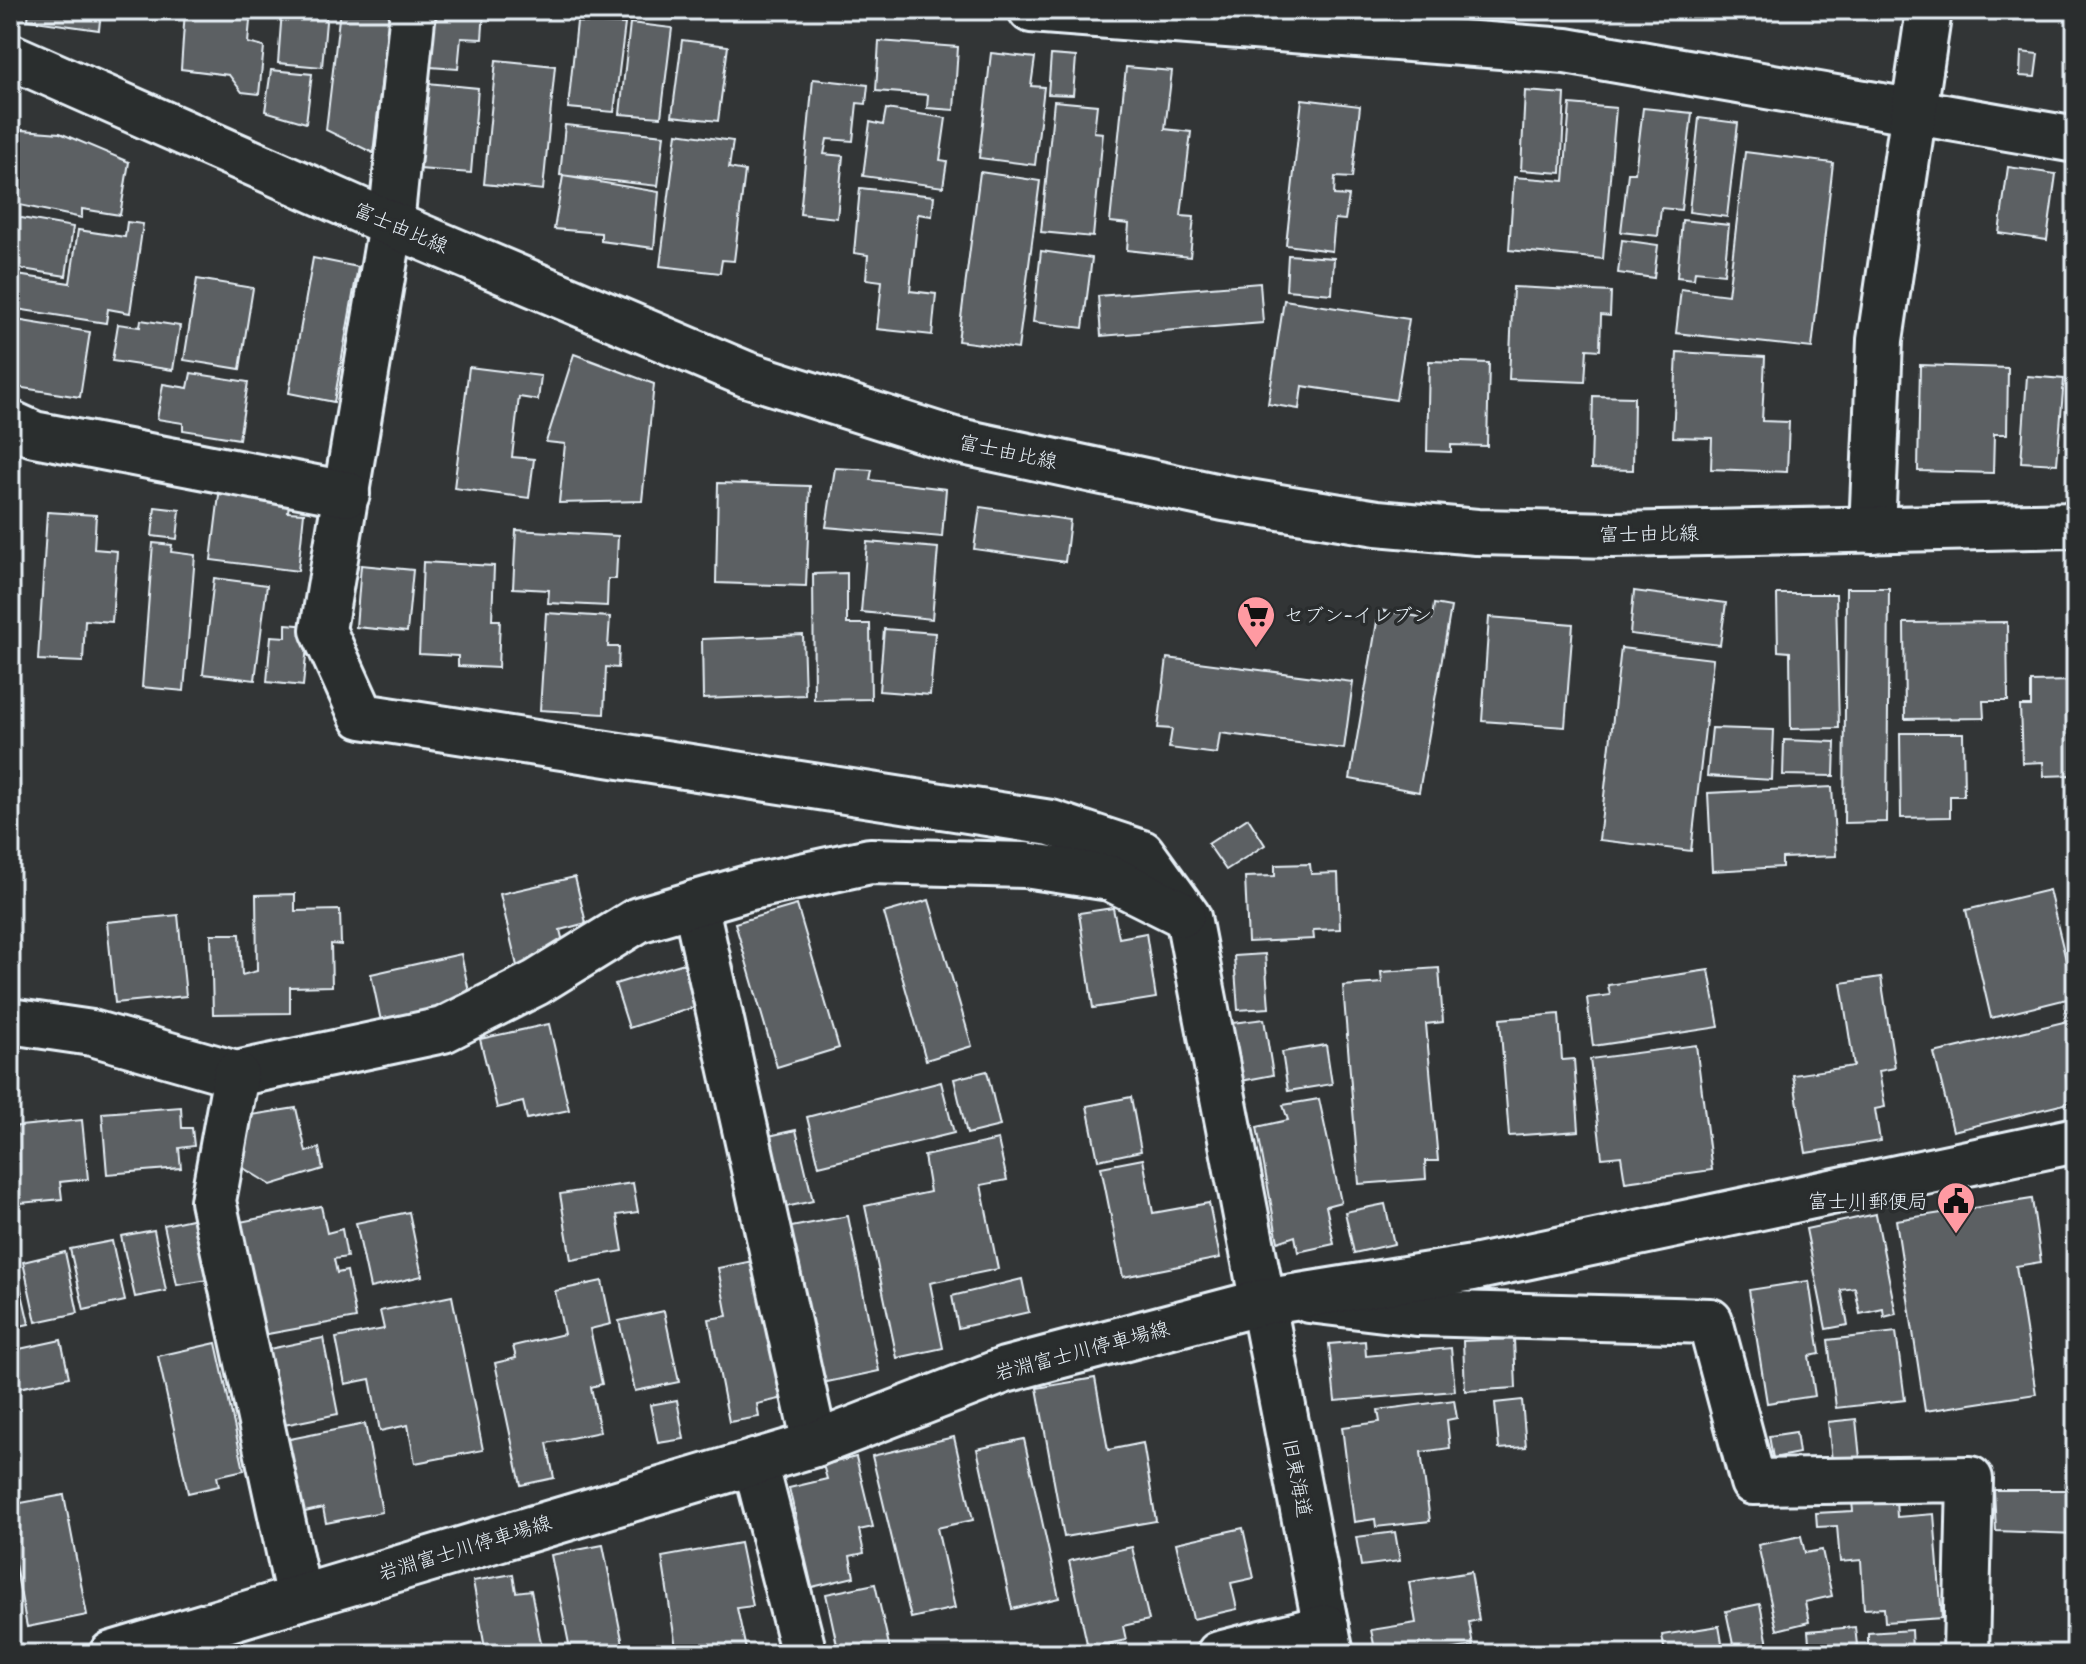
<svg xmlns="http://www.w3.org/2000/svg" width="2086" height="1664" viewBox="0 0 2086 1664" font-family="Pangolin,'Klee One',sans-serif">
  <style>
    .building { fill: #5c6063; stroke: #e8f1f8; stroke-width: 2 }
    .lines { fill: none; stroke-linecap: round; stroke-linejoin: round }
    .minor-casing { stroke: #e8f1f8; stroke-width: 50 }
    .major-casing { stroke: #e8f1f8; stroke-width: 50 }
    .minor { stroke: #2a2d2e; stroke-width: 44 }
    .major { stroke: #2a2d2e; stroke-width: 44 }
    .labels { text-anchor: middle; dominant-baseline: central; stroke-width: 7; stroke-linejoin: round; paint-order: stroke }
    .street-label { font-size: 20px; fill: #e8f1f8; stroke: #2a2d2e }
    .poi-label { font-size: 20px; fill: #e8f1f8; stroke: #2a2d2e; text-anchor: start }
  </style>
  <rect width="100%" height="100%" fill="#323536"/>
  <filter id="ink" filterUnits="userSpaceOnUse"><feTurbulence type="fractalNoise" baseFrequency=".0125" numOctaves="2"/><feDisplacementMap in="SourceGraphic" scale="16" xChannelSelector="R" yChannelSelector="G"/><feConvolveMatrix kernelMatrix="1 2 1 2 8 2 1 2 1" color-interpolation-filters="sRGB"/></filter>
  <g filter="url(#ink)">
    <!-- building -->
    <g class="building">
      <path d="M29,10H101L99,30L28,20Z"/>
      <path d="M185,10H251L248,43L264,47L259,94L242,92L229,75L181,69Z"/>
      <path d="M282,10H327L322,67L278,63Z"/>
      <path d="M340,10H390L373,153L326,130Z"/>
      <path d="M435,10H484L482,39L461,38L458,69L430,67Z"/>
      <path d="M577,22L625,24L614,112L568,108Z"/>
      <path d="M630,23L672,28L661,117L620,114Z"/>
      <path d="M682,40L728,46L718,121L672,116Z"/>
      <path d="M879,41L958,47L954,110L927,108L928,95L876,91Z"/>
      <path d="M2021,52L2038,54L2035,77L2020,76Z"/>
      <path d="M991,53L1035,58L1031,86L1044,87L1035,165L979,158Z"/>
      <path d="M1051,55L1076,57L1073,95L1048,94Z"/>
      <path d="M496,60L555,66L543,190L484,184Z"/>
      <path d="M1126,67L1172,71L1165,129L1191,132L1181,216L1194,217L1190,257L1127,250L1129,224L1110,222Z"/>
      <path d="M271,70L312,74L306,123L265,111Z"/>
      <path d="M813,79L868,85L866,104L857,103L853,141L827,139L824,154L843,156L837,218L800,214Z"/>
      <path d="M427,83L478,88L471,173L419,169Z"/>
      <path d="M1525,91L1565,94L1561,173L1521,170Z"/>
      <path d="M1302,99L1360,106L1352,178L1335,177L1334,195L1349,196L1345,220L1335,219L1332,251L1286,245Z"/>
      <path d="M1054,101L1097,105L1094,132L1103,133L1093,237L1041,232Z"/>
      <path d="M1570,104L1616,108L1603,259L1509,250L1514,177L1564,181Z"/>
      <path d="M1643,108L1692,113L1681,210L1661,208L1658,236L1621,232L1628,173H1635Z"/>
      <path d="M886,109L946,118L940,160L947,161L943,187L863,176L870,122L883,125Z"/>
      <path d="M1699,118L1738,123L1727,217L1689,212Z"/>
      <path d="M565,125L664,135L658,186L560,175Z"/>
      <path d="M10,126V129L60,133L129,162L120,215L82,209V218L10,203Z"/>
      <path d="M677,133L733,141L729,168L745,171L734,261L722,260L720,273L660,266Z"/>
      <path d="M1745,152L1833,163L1812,348L1676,333L1681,289L1728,295Z"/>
      <path d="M2008,167L2056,174L2047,240L1999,233Z"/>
      <path d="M980,172L1040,181L1018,349L958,341Z"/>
      <path d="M563,176L659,192L654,248L601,241V233L554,229Z"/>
      <path d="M860,188L934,196L932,216L918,214L910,291L936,294L932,335L877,329L882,281L866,279L868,255L854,253Z"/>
      <path d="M10,216L73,227L66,276L10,267Z"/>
      <path d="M1682,220L1729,225L1724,274L1695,271L1694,279L1677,277Z"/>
      <path d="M127,222L143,224L130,313L108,309L106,323L10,308V274L70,283L78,230L125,237Z"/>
      <path d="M1622,240L1658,245L1654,278L1618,273Z"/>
      <path d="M1041,251L1092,258L1083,328L1033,322Z"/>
      <path d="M1288,255L1334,258L1332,294L1286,290Z"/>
      <path d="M313,258L358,267L334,402L289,393Z"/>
      <path d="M197,279L253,288L240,369L184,360Z"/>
      <path d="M1260,283L1263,323L1101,336L1098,296Z"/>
      <path d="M1513,287L1611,292L1610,316L1601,315L1600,350L1587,349L1585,382L1509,379Z"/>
      <path d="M1284,300L1409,319L1396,400L1302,386L1299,409L1268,404Z"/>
      <path d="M10,319L90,332L80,397L10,386Z"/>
      <path d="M141,320L180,326L173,370L112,361L118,324L140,327Z"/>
      <path d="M1677,352L1765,357L1762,421L1789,422L1787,472L1711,469L1712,438L1673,437Z"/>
      <path d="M574,354L654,384L642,501L559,503L565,444L546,442Z"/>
      <path d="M1429,361L1489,363L1487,446L1451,445V452L1427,451Z"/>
      <path d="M1920,365L2008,368L2007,434H1994L1993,473L1918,471Z"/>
      <path d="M469,367L541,376L538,400L519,397L512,457L534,459L529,498L454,488Z"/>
      <path d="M191,373L248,382L239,439L183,430V423L157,419L163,384L188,388Z"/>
      <path d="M2027,376L2064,379L2057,464L2021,462Z"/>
      <path d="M1593,396L1634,397L1633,470L1591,469Z"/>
      <path d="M835,468L872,470L870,480L946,489L942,537L826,527Z"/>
      <path d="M718,483L810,486L806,586L716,583Z"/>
      <path d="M220,487L290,495L288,512L304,513L298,571L211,560Z"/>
      <path d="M155,507L180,510L177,539L152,536Z"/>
      <path d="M980,507L1070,520L1065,562L974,549Z"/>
      <path d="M47,512L96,515L94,549L117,551L112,622L85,620L83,662L38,660Z"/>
      <path d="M516,530L618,536L616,579H608L607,606L548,603L549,590L513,588Z"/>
      <path d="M867,542L938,548L932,619L861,612Z"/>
      <path d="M153,543L172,545L171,552L195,555L184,691L142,687Z"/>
      <path d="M423,562L494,566L492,620H500L498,668L458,666V656L419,654Z"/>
      <path d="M361,565L413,570L407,632L356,627Z"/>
      <path d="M847,573V624H870L871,699L814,700L813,574Z"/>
      <path d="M214,578L267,585L255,680L203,674Z"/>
      <path d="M1846,588H1889L1887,822L1844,823Z"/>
      <path d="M1634,591L1726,603L1720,645L1630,634Z"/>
      <path d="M1777,594H1836L1839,728L1791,729L1790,652L1778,651Z"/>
      <path d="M1434,604L1451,607L1419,792L1350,779L1379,610L1432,619Z"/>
      <path d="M546,613L610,617L608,647H619L618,668L606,667L604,714L540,710Z"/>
      <path d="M1489,617L1573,624L1565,727L1482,721Z"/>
      <path d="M2007,622L2008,701H1983L1984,718L1905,719L1904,623Z"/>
      <path d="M286,624L309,626L303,686L267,682L271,636L286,637Z"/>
      <path d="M884,629L935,633L930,695L879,691Z"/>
      <path d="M803,635L805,695L703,699L702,639Z"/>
      <path d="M1621,648L1713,659L1691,851L1599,840Z"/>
      <path d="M1167,658L1353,682L1344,749L1220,733L1217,754L1169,748L1172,729L1158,728Z"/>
      <path d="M2071,681L2074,775L2044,776L2043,762L2022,763L2020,706H2031V682Z"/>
      <path d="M1712,728L1774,730L1772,780L1707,776Z"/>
      <path d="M1900,733H1963L1964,796H1950V817L1901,818Z"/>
      <path d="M1784,740L1835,742L1834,776L1783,775Z"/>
      <path d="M1832,787L1836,856L1782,858V867L1712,871L1708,793Z"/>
      <path d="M1248,818L1265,845L1226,870L1208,844Z"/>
      <path d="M1310,864L1311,874L1338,873L1340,929L1313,930L1314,939L1248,942L1245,877L1275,876V865Z"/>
      <path d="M575,877L586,923L560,930L566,954L517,966L500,894Z"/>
      <path d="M2049,890L2075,997L1991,1018L1966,910Z"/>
      <path d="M295,894V911L340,910L341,945L331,944L332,986L290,987V1013L213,1014L211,934H240L242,975L257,971L256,895Z"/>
      <path d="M929,900L972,1046L926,1060L884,913Z"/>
      <path d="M797,905L839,1048L777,1067L735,923Z"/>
      <path d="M1113,908L1119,938L1146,933L1156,998L1093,1008L1079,913Z"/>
      <path d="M178,915L186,996L115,1003L107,922Z"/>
      <path d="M461,954L471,1001L381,1021L371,974Z"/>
      <path d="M1265,954L1269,1008L1238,1010L1234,956Z"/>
      <path d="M684,963L698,1006L629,1028L615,984Z"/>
      <path d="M1439,968L1443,1022L1426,1024L1438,1161H1425L1426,1179L1359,1184L1343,986L1382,983L1381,972Z"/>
      <path d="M1709,970L1719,1027L1593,1046L1587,998L1610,995L1608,985Z"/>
      <path d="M1881,977L1895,1068L1879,1071L1885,1107L1875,1109L1880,1141L1806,1153L1793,1075L1854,1066L1841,983Z"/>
      <path d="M1559,1014L1562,1060L1574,1059L1579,1131L1509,1136L1500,1019Z"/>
      <path d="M1264,1019L1273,1075L1241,1081L1232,1023Z"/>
      <path d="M2076,1019V1073L2066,1076L2073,1102L1953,1131L1934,1053Z"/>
      <path d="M549,1024L569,1110L527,1119L523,1102L497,1108L480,1039Z"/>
      <path d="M1326,1045L1332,1084L1288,1091L1282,1052Z"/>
      <path d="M1696,1045L1712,1170L1625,1182L1621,1156L1602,1158L1590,1059Z"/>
      <path d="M987,1071L1000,1126L967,1134L954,1079Z"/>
      <path d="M941,1082L954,1133L819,1166L807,1117Z"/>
      <path d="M1131,1097L1141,1151L1098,1160L1087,1106Z"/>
      <path d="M1319,1099L1341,1202L1326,1206L1334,1244L1298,1252L1295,1236L1278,1242L1257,1127L1288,1120L1283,1105Z"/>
      <path d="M181,1107L182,1128H192L194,1146L179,1148L181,1168L107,1174L102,1113Z"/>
      <path d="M296,1108L306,1152L319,1148L323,1169L271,1185L240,1166L245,1116Z"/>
      <path d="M82,1120L88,1179L60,1182L62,1199L10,1204V1127Z"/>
      <path d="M796,1130L813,1201L781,1208L764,1137Z"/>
      <path d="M998,1140L1007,1180L981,1185L998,1269L930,1283L943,1348L897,1358L865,1206L930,1192L924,1156Z"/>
      <path d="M1143,1159L1153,1213L1209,1203L1220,1258L1123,1277L1101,1167Z"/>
      <path d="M633,1183L638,1212L617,1215L623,1251L571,1260L560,1194Z"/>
      <path d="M2032,1199L2041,1262L2016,1266L2036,1394L1925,1411L1896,1220Z"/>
      <path d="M1385,1204L1394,1244L1354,1253L1345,1212Z"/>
      <path d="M321,1206L327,1233L342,1229L347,1257L334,1259L337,1273L347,1271L356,1318L262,1335L240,1222Z"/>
      <path d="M409,1212L422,1276L370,1288L356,1223Z"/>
      <path d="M1876,1214L1896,1314L1884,1317L1883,1309L1860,1314L1855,1288L1841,1290L1848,1325L1826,1329L1806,1229Z"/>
      <path d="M848,1216L879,1371L813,1385L781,1229Z"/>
      <path d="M196,1218L208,1280L177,1285L164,1225Z"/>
      <path d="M154,1230L166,1291L135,1297L121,1236Z"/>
      <path d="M112,1241L125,1301L84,1310L70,1249Z"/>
      <path d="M65,1252L78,1313L36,1322L23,1262Z"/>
      <path d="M758,1260L784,1398L757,1404L759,1417L729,1422L709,1319L727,1316L718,1268Z"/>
      <path d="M15,1263L29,1324L10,1328V1264Z"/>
      <path d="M1022,1279L1029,1312L958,1328L952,1296Z"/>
      <path d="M602,1281L611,1324L590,1329L602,1384L591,1387L600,1432L547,1443L554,1478L521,1485L495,1363L516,1358L513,1346L564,1334L555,1291Z"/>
      <path d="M1809,1281L1820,1354L1809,1356L1815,1396L1767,1403L1749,1290Z"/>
      <path d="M452,1296L483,1450L415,1463L408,1425L380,1431L370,1379L345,1384L336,1338L384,1329L380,1311Z"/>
      <path d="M664,1311L679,1382L635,1391L619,1321Z"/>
      <path d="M1896,1332L1905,1400L1836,1408L1828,1340Z"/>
      <path d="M323,1338L338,1414L284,1425L269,1349Z"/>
      <path d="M1514,1339L1516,1388L1465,1391L1463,1341Z"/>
      <path d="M61,1340L69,1377L10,1390V1351Z"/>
      <path d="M1365,1341L1366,1356L1451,1348L1455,1391L1335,1401L1329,1344Z"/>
      <path d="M216,1343L244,1470L217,1476L219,1486L188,1493L158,1356Z"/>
      <path d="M1095,1378L1108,1450L1143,1443L1156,1521L1064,1537L1037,1388Z"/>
      <path d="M677,1400L684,1439L658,1443L650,1405Z"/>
      <path d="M1454,1400L1457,1418L1447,1420L1450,1448L1421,1452L1430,1521L1376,1527L1375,1519L1354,1522L1342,1427L1380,1422L1378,1410Z"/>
      <path d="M1522,1400L1526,1447L1499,1449L1495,1403Z"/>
      <path d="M1856,1419L1861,1468L1833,1471L1828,1422Z"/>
      <path d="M365,1424L382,1512L326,1523L323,1508L300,1513L285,1440Z"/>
      <path d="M1796,1432L1799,1453L1773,1458L1769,1436Z"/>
      <path d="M954,1437L973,1520L937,1528L955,1608L911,1618L872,1456Z"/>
      <path d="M1024,1439L1059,1598L1012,1609L977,1449Z"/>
      <path d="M856,1457L873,1527L859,1530L864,1553L850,1556L854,1577L812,1587L789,1488L827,1479L823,1465Z"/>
      <path d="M1994,1490H2076V1534L1996,1531Z"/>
      <path d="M64,1495L87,1615L27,1627L10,1538V1505Z"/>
      <path d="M1896,1499L1897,1517L1934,1514L1942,1618L1885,1622L1884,1608L1864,1609L1861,1560L1840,1562L1837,1526L1817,1527L1816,1513L1853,1511L1852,1502Z"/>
      <path d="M1243,1528L1254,1578L1231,1583L1237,1609L1193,1619L1176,1543Z"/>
      <path d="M1395,1532L1400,1561L1361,1566L1356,1537Z"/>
      <path d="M1801,1536L1805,1553L1822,1550L1832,1596L1805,1602L1809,1622L1777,1630L1758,1545Z"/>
      <path d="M740,1543L753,1606L737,1608L747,1654H677L662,1557Z"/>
      <path d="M603,1545L625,1654H571L551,1555Z"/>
      <path d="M1132,1547L1149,1620L1123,1626L1126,1640L1088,1648L1069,1561Z"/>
      <path d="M1471,1572L1479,1620L1469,1622L1473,1646L1425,1654H1376L1371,1630L1416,1623L1409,1582Z"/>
      <path d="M513,1574L516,1592L531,1590L543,1654H486L473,1581Z"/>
      <path d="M875,1584L891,1654H839L826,1594Z"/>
      <path d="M1760,1604L1769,1650L1735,1654L1726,1611Z"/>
      <path d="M1719,1626L1724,1654H1665L1662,1635Z"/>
      <path d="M1855,1627L1858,1654H1810L1808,1631Z"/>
      <path d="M1911,1630L1912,1651L1868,1654V1633Z"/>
      <path d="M415,1644L417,1654H367Z"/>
    </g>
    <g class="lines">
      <!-- minor casing -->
      <g class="minor-casing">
        <g id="minor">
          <path d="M413,10L391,224L323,630L362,716L1051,823L1142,853L1188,917L1331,1654"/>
          <path d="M1031,10L1566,51L2076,140"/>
          <path d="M10,423L34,434L347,494"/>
          <path d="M1872,530L1880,340L1929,10"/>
          <path d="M695,903L815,1444"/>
          <path d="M10,1021L92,1033L236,1074L443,1030L536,983L638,920L751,887L870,861L1025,865L1110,878L1182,914"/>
          <path d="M236,1074L213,1201L299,1598"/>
          <path d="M1309,1300L1417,1313L1710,1321L1753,1482L1970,1479L1966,1654"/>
          <path d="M755,1462L804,1654"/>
          <path d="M1219,1654L1326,1627"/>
        </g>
      </g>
      <!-- major casing -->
      <g class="major-casing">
        <g id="major">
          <path d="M10,56L391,224L746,374L954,440L1224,498L1377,523L1477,532L1613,535L2076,525"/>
          <path d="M112,1654L815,1444L1005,1370L1262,1302L1473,1268L2076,1140"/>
        </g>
      </g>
      <!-- minor -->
      <use href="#minor" class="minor"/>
      <!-- major -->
      <use href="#major" class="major"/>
    </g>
  </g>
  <!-- icons -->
  <defs>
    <g id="supermarket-pin" transform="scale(2)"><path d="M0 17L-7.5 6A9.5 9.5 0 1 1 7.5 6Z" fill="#ff9aa2" stroke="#2a2d2e"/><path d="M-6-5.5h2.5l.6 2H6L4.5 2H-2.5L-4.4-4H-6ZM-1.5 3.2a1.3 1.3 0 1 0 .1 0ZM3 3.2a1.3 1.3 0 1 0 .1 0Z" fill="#111"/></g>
    <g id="civic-pin" transform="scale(2)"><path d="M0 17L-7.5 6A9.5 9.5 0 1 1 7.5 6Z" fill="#ff9aa2" stroke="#2a2d2e"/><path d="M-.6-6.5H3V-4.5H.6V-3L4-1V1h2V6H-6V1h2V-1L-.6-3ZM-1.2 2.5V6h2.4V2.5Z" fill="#111"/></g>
  </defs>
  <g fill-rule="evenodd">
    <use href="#supermarket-pin" x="1256" y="615"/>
    <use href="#civic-pin" x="1956" y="1201"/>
  </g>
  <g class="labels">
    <!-- street labels -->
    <g class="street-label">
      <text transform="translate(401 228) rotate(23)">富士由比線</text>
      <text transform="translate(1008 452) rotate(12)">富士由比線</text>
      <text transform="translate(1649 534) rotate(-1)">富士由比線</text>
      <text transform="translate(1082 1351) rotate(-15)">岩淵富士川停車場線</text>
      <text transform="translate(1297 1478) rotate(79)">旧東海道</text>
      <text transform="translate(465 1548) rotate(-17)">岩淵富士川停車場線</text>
    </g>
    <!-- poi labels -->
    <g class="poi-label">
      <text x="1284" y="615">セブン-イレブン</text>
      <text x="1928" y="1201" text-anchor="end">富士川郵便局</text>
    </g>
  </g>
  <!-- margin -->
  <rect width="2086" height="1664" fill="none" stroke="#2a2d2e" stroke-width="40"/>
  <rect x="20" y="20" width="2046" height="1624" fill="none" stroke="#e8f1f8" stroke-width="3" filter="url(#ink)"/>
</svg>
